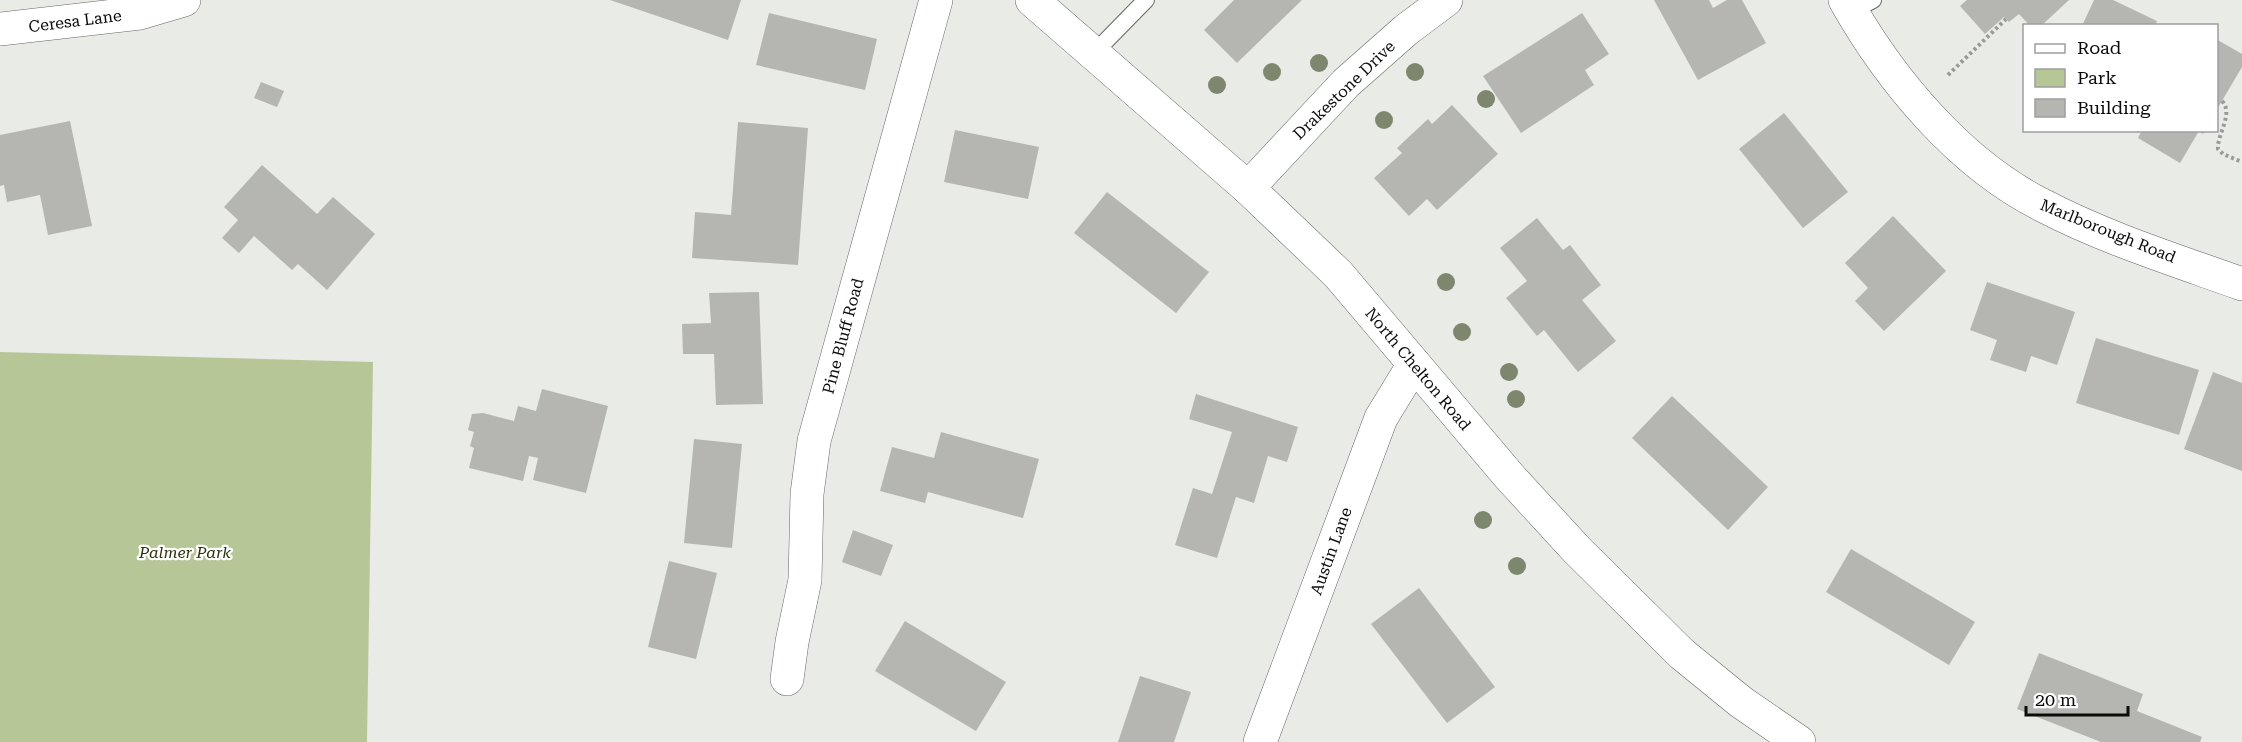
<svg xmlns="http://www.w3.org/2000/svg" width="2242" height="742" viewBox="0 0 2242 742" font-family="'Roboto Serif',serif">
  <style>
    .green { fill: #b7c697 }
    .building { fill: #b5b6b2 }
    .lines { fill: none; stroke-linecap: round; stroke-linejoin: round }
    .service-casing { stroke: #666763; stroke-width: 18 }
    .minor-casing { stroke: #666763; stroke-width: 34 }
    .tertiary-casing { stroke: #666763; stroke-width: 34 }
    .path { stroke: #999b97; stroke-width: 4; stroke-dasharray: 3 3; stroke-linecap: butt }
    .service { stroke: #fff; stroke-width: 16 }
    .minor { stroke: #fff; stroke-width: 33 }
    .tertiary { stroke: #fff; stroke-width: 33 }
    .tree { fill: #7f866e }
    .labels { text-anchor: middle; dominant-baseline: central; stroke-width: 4.5; stroke-linejoin: round; paint-order: stroke }
    .street-label { font-size: 16px; fill: #0b0c0a; stroke: #fff }
    .park-label { font-size: 16px; font-style: italic; fill: #29330c; stroke: #fff }
  </style>
  <rect width="100%" height="100%" fill="#e9ebe6"/>
  <!-- green -->
  <path class="green" d="M0,352L373,362L367,742H0Z"/>
  <!-- building -->
  <g class="building">
    <path d="M610,0H741L728,40Z"/>
    <path d="M1234,0H1302L1237,63L1204,30Z"/>
    <path d="M1654,0H1709L1713,8L1727,0H1742L1766,43L1698,80Z"/>
    <path d="M1967,0H2069L2041,26H2030L2019,14L2009,22L2004,17L1985,34L1960,6Z"/>
    <path d="M2094,0H2113L2157,21L2155,26H2082Z"/>
    <path d="M769,13L877,39L865,90L756,65Z"/>
    <path d="M1582,13L1609,54L1585,70L1594,85L1521,133L1483,76Z"/>
    <path d="M2216,39L2242,54V67L2216,111Z"/>
    <path d="M261,82L284,91L277,107L254,98Z"/>
    <path d="M1452,105L1498,154L1437,210L1427,199L1409,216L1374,178L1402,153L1397,148L1428,119L1432,124Z"/>
    <path d="M1784,113L1848,192L1803,228L1739,149Z"/>
    <path d="M70,121L92,226L48,235L40,195L7,202L4,185L0,186V135Z"/>
    <path d="M738,122L808,128L798,265L692,258L695,212L731,215Z"/>
    <path d="M955,130L1039,147L1028,199L944,182Z"/>
    <path d="M2142,130H2205L2203,134L2199,131L2180,163L2138,138Z"/>
    <path d="M262,165L317,214L333,197L375,234L327,290L298,264L292,270L254,236L239,253L222,238L238,220L224,207Z"/>
    <path d="M1107,192L1209,272L1176,313L1074,233Z"/>
    <path d="M1893,216L1946,271L1884,331L1855,301L1868,288L1845,263Z"/>
    <path d="M1537,218L1563,250L1570,245L1601,285L1582,300L1616,341L1578,372L1544,330L1537,336L1506,298L1527,281L1500,248Z"/>
    <path d="M1987,282L2075,312L2057,365L2031,356L2026,372L1990,360L1997,340L1970,330Z"/>
    <path d="M759,292L763,404L716,405L714,354H683L682,324L711,323L709,293Z"/>
    <path d="M2096,338L2199,370L2179,435L2076,403Z"/>
    <path d="M2213,372L2242,383V471L2184,449Z"/>
    <path d="M542,389L608,406L586,493L533,480L538,458L529,456L523,481L469,468L474,448L470,446L474,432L468,430L472,414L483,413L514,421L518,406L536,411Z"/>
    <path d="M1196,394L1298,427L1287,462L1268,456L1254,503L1236,497L1217,558L1175,545L1193,488L1212,494L1232,432L1189,419Z"/>
    <path d="M1672,396L1768,487L1728,530L1632,438Z"/>
    <path d="M941,432L1039,459L1023,518L928,492L925,503L880,491L892,447L934,458Z"/>
    <path d="M694,439L742,444L732,548L684,543Z"/>
    <path d="M853,530L893,545L881,576L842,562Z"/>
    <path d="M1851,549L1975,622L1949,665L1826,592Z"/>
    <path d="M669,561L717,573L696,659L648,647Z"/>
    <path d="M1419,588L1495,687L1447,723L1371,624Z"/>
    <path d="M905,621L1006,682L976,731L875,671Z"/>
    <path d="M2039,653L2143,694L2137,711L2202,737L2200,742H2101L2017,709Z"/>
    <path d="M1140,676L1191,692L1174,742H1118Z"/>
  </g>
  <g class="lines">
    <!-- service casing -->
    <g class="service-casing">
      <g id="service">
        <path d="M1852,11L1873,0"/>
        <path d="M1093,54L1146,0"/>
      </g>
    </g>
    <!-- minor casing -->
    <g class="minor-casing">
      <g id="minor">
        <path d="M1845,0C1890,80 1959,163 2042,205C2105,238 2175,260 2242,284"/>
        <path d="M0,29L140,13L184,0"/>
        <path d="M1248,188L1346,83L1406,30L1446,0"/>
        <path d="M787,679L792,642L805,580L807,494L814,441L936,0"/>
        <path d="M1260,742L1381,418L1414,364"/>
      </g>
    </g>
    <!-- tertiary casing -->
    <g class="tertiary-casing">
      <path id="tertiary" d="M1032,0L1248,188L1338,274L1509,476L1577,550L1682,654L1741,702L1799,742"/>
    </g>
    <!-- path -->
    <g class="path">
      <path d="M1948,75L2006,19"/>
      <path d="M2222,101C2234,114 2217,134 2218,149L2223,154L2242,162"/>
    </g>
    <!-- service -->
    <use href="#service" class="service"/>
    <!-- minor -->
    <use href="#minor" class="minor"/>
    <!-- tertiary -->
    <use href="#tertiary" class="tertiary"/>
  </g>
  <!-- trees -->
  <g class="tree">
    <circle cx="1319" cy="63" r="9"/>
    <circle cx="1272" cy="72" r="9"/>
    <circle cx="1415" cy="72" r="9"/>
    <circle cx="1217" cy="85" r="9"/>
    <circle cx="1486" cy="99" r="9"/>
    <circle cx="1384" cy="120" r="9"/>
    <circle cx="1446" cy="282" r="9"/>
    <circle cx="1462" cy="332" r="9"/>
    <circle cx="1509" cy="372" r="9"/>
    <circle cx="1516" cy="399" r="9"/>
    <circle cx="1483" cy="520" r="9"/>
    <circle cx="1517" cy="566" r="9"/>
  </g>
  <g class="labels">
    <!-- street labels -->
    <g class="street-label">
      <text transform="translate(75 21) rotate(-7)">Ceresa Lane</text>
      <text transform="translate(1344 90) rotate(-44)">Drakestone Drive</text>
      <text transform="translate(2108 231) rotate(22)">Marlborough Road</text>
      <text transform="translate(843 336) rotate(-75)">Pine Bluff Road</text>
      <text transform="translate(1418 369) rotate(50)">North Chelton Road</text>
      <text transform="translate(1331 551) rotate(-70)">Austin Lane</text>
    </g>
    <!-- park labels -->
    <g class="park-label">
      <text x="185" y="552">Palmer Park</text>
    </g>
  </g>
  <!-- legend -->
  <rect x="2023" y="24" width="195" height="108" fill="#ffffff" stroke="#9d9e9d" stroke-width="1.5"/>
  <rect x="2035" y="44" width="30" height="9" fill="#ffffff" stroke="#9d9e9d" stroke-width="1.5"/>
  <text x="2077" y="54" font-size="18" fill="#0b0c0a">Road</text>
  <rect x="2035" y="69" width="30" height="18" fill="#b7c697" stroke="#9d9e9d" stroke-width="1.5"/>
  <text x="2077" y="84" font-size="18" fill="#0b0c0a">Park</text>
  <rect x="2035" y="99" width="30" height="18" fill="#b5b6b2" stroke="#9d9e9d" stroke-width="1.5"/>
  <text x="2077" y="114" font-size="18" fill="#0b0c0a">Building</text>
  <!-- scale -->
  <path d="M2026 706v9h102v-9" fill="none" stroke="#0b0c0a" stroke-width="3"/>
  <text x="2035" y="706" font-size="18" fill="#0b0c0a" stroke="#ffffff" stroke-width="4.5" paint-order="stroke">20 m</text>
</svg>
